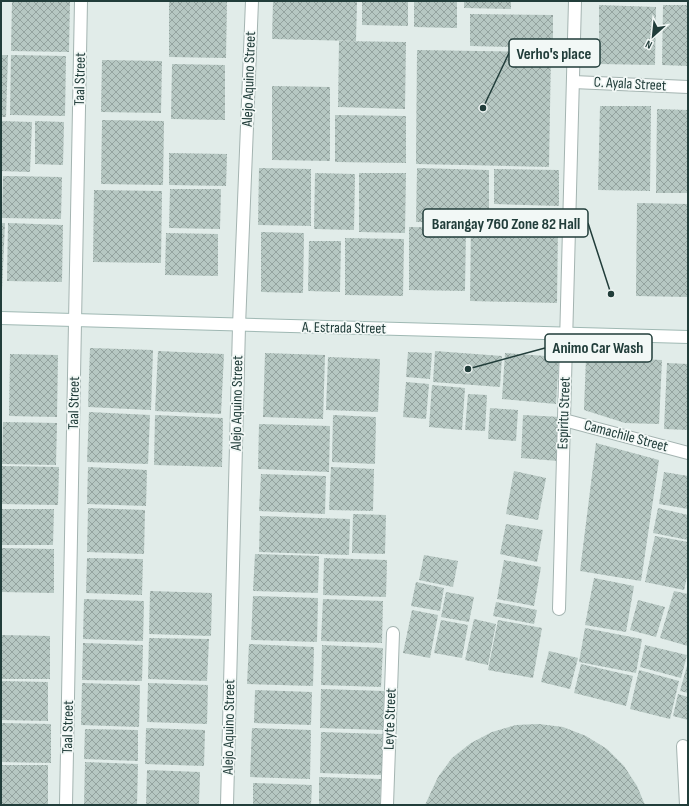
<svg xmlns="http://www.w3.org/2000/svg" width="689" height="806" viewBox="0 0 689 806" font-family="'Sofia Sans Condensed',sans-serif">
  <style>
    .building { fill: url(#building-cross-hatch) }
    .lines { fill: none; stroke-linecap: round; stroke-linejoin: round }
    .lane-casing { stroke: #a4b4b1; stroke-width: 14 }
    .street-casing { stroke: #a4b4b1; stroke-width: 14 }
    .secondary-casing { stroke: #9fb8b3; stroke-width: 14 }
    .lane { stroke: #fff; stroke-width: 12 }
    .street { stroke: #fff; stroke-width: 12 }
    .secondary { stroke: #fff; stroke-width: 12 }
    .labels { text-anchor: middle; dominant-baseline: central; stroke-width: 3.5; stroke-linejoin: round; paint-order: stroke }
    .street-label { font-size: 15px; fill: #213d3a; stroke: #f2f8f6 }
    .leader { fill: none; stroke: #213d3a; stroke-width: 1.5 }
    .callout-dot { fill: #213d3a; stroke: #f2f8f6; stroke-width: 1.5 }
    .callout { fill: #f2f8f6; stroke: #213d3a; stroke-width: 1.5 }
    .callout-label { font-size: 16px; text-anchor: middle; font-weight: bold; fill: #213d3a }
  </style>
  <defs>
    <pattern id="building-cross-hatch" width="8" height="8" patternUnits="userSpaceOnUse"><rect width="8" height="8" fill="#b6c7c2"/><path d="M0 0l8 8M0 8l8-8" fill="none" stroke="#94a39f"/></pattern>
  </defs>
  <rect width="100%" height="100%" fill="#e1ece9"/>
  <!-- building -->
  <g class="building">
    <path d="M12,1H70L69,52L11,51Z"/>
    <path d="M169,1H227L226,58L169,57Z"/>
    <path d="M273,1H357L356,41L272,39Z"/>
    <path d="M362,1H408V26L362,25Z"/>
    <path d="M414,1H457V28L414,27Z"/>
    <path d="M464,1H511V9L464,8Z"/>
    <path d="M599,5L656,7L655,65L599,64Z"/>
    <path d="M663,5H688V66L662,65Z"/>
    <path d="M470,14L553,15V48L470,46Z"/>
    <path d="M339,41L406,42L405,109L338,107Z"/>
    <path d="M417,50L551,52L549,167L416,164Z"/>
    <path d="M1,55H8L6,117H1Z"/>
    <path d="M11,55L66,56L65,116L10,115Z"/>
    <path d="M102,60L162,61L161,113L101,112Z"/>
    <path d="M172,64L225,65V120L171,119Z"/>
    <path d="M272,86L330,87V161L272,160Z"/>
    <path d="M600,106H651L650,191L598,190Z"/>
    <path d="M657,109L688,110V193H656Z"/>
    <path d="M335,115L406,116V163L335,162Z"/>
    <path d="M102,120L164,121L163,185L101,184Z"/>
    <path d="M1,121L32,122L30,172L1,171Z"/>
    <path d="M35,121L64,122L63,165L35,164Z"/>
    <path d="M169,153L227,154L226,186L169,185Z"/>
    <path d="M259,168L311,169V226L258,225Z"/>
    <path d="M417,168L489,170V223L416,222Z"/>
    <path d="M494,169L559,170V206L494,204Z"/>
    <path d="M315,173L355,174L354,230L314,229Z"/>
    <path d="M359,173H406L405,233L359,232Z"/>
    <path d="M3,176L62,177L61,219L2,218Z"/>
    <path d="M170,189H221L220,229L169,228Z"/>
    <path d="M94,190L162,191L161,263L93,262Z"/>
    <path d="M637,203L688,204V297L636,296Z"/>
    <path d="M1,223H5L2,291H1Z"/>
    <path d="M8,223L63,225L62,282L7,281Z"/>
    <path d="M471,224L558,226L557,303L470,301Z"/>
    <path d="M409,227L466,228L465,291L409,290Z"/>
    <path d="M261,232L304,233L303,293L261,292Z"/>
    <path d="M166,233L218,234V276L165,275Z"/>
    <path d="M345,238L404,239L403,296L345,295Z"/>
    <path d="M309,241H341L340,292L308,291Z"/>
    <path d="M90,348L153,350L151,410L88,407Z"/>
    <path d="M158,351L224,354L221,414L155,411Z"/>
    <path d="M435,351L502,356L500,387L433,382Z"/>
    <path d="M408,352L432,353L430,379L406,377Z"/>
    <path d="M265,353L325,355L323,419L263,417Z"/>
    <path d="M505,353L559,357L556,404L502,399Z"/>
    <path d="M10,354L58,355L57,417L9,416Z"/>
    <path d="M328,357L380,359L378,412L326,410Z"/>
    <path d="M586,357L662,360L659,424L625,423L584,410Z"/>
    <path d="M667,363L688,364V430L664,429Z"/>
    <path d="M406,382L429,384L426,419L403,417Z"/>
    <path d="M432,385L465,388L462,430L429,427Z"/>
    <path d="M468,394L487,395L485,431L465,430Z"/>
    <path d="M490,408L518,410L516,441L488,439Z"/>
    <path d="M89,412L150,415L148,464L87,462Z"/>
    <path d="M155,415L223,418L222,467L154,465Z"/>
    <path d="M333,415L376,417L375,464L332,462Z"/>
    <path d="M523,415L561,417L558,461L521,458Z"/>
    <path d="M3,422L57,423L56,465L2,464Z"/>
    <path d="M259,424L330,426L329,472L258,469Z"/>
    <path d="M596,443L659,460L641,581L580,571Z"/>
    <path d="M1,466L59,467L58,505L1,504Z"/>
    <path d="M88,467L147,470L146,506L87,504Z"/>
    <path d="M331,467L374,469L373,511L329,510Z"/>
    <path d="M514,471L546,478L538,520L506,514Z"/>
    <path d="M664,472L688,476V509L659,504Z"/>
    <path d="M261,474L326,476L325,514L259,511Z"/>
    <path d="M88,508L145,510L144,554L87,552Z"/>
    <path d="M658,508L688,515V540L653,533Z"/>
    <path d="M1,509H54L53,545H1Z"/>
    <path d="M353,514L386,515L385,554L352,553Z"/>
    <path d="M260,516L350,519L349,555L259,552Z"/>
    <path d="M506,524L543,530L537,562L500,554Z"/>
    <path d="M655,536L688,542V573L684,590L645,582Z"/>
    <path d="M1,548L54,549V593L1,592Z"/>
    <path d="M255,554L319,556L318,593L253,591Z"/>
    <path d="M424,555L458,561L453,587L419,580Z"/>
    <path d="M87,558L143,559L142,595L86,593Z"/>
    <path d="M324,558L387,560L386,597L323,595Z"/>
    <path d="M504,560L541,567L534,606L497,599Z"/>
    <path d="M594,578L634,586L626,632L585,625Z"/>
    <path d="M416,582L444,588L440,611L411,606Z"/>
    <path d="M150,591L212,593L211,636L149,634Z"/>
    <path d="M674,591L688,594V646L660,638Z"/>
    <path d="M446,592L474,597L469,622L441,617Z"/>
    <path d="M253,596L318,598L317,642L251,640Z"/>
    <path d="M84,599L144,601L143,641L83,639Z"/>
    <path d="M323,599L383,601L382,643L321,641Z"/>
    <path d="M638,600L665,607L656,637L630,630Z"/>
    <path d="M496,602L537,610L534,624L493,616Z"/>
    <path d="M412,610L438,615L430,658L403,653Z"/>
    <path d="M474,619L496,624L488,665L465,660Z"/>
    <path d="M441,620L468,625L462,658L434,653Z"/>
    <path d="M498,620L542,628L533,678L488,670Z"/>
    <path d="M585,628L642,639L636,673L579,662Z"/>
    <path d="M1,635L50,636V679H1Z"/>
    <path d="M149,638L209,639L207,681L148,679Z"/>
    <path d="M83,643L143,645L142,681L82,680Z"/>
    <path d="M249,644L314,647L313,686L247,684Z"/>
    <path d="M322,645L383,648L381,687L321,685Z"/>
    <path d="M645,645L687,655L681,678L640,667Z"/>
    <path d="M549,651L578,658L570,689L541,682Z"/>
    <path d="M688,662V693L680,691Z"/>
    <path d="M581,664L633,676L626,706L574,693Z"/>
    <path d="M639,670L679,681L670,719L630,709Z"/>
    <path d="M1,681L48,682V721L1,720Z"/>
    <path d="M82,683L140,685L139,727L81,725Z"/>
    <path d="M148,683L208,685L207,724L147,722Z"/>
    <path d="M321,689L384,691L383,730L320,728Z"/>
    <path d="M255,690L312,692L311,725L254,723Z"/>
    <path d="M678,694L688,697V720L673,716Z"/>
    <path d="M1,723L51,724V763L1,762Z"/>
    <path d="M539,724L563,727L586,736L607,749L624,766L637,786L645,805H425L438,777L452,758L471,743L492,732L516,725Z"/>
    <path d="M146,728L205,730L204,766L145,764Z"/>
    <path d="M252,728L311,730L310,779L250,777Z"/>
    <path d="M85,729L138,730V761L84,759Z"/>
    <path d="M321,732L383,734L382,775L320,773Z"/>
    <path d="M85,762L138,764L137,805H84Z"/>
    <rect x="1" y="765" width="47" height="40"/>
    <path d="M147,770L200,772L199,805H146Z"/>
    <path d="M319,777L381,779L380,805H319Z"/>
    <path d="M253,783L312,785L311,805H253Z"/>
  </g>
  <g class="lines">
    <!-- lane casing -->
    <g class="lane-casing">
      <path id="lane" d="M683,746L686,805"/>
    </g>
    <!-- street casing -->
    <g class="street-casing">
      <g id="street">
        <path d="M573,82L688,87"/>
        <path d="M564,420L688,453"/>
        <path d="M559,609L575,1"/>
        <path d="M66,805L81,1"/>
        <path d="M227,805L239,326L252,1"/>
        <path d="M387,805L393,633"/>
      </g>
    </g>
    <!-- secondary casing -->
    <g class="secondary-casing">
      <path id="secondary" d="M1,318L688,337"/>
    </g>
    <!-- lane -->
    <use href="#lane" class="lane"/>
    <!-- street -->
    <use href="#street" class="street"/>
    <!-- secondary -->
    <use href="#secondary" class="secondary"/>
  </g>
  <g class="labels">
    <!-- street labels -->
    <g class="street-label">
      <text transform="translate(80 79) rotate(-89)">Taal Street</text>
      <text transform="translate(249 79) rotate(-88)">Alejo Aquino Street</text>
      <text transform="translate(630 84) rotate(3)">C. Ayala Street</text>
      <text transform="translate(344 328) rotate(1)">A. Estrada Street</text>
      <text transform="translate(74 403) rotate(-89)">Taal Street</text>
      <text transform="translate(237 403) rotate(-89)">Alejo Aquino Street</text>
      <text transform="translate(564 413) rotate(-88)">Espiritu Street</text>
      <text transform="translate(626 436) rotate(15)">Camachile Street</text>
      <text transform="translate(390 719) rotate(-88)">Leyte Street</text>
      <text transform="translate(68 727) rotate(-89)">Taal Street</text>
      <text transform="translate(229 727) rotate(-89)">Alejo Aquino Street</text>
    </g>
  </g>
  <!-- callouts -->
  <path class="leader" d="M483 108L509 53M611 294L588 223M468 369L545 348"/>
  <g class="callout-dot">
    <circle cx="483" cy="108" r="4"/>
    <circle cx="611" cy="294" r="4"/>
    <circle cx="468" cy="369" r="4"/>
  </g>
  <g class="callout">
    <rect x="509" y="39" width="91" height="28" rx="4"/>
    <rect x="423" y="209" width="165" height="28" rx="4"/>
    <rect x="545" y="334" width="107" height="28" rx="4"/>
  </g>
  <g class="callout-label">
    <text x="554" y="59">Verho's place</text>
    <text x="506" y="229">Barangay 760 Zone 82 Hall</text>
    <text x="598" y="353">Animo Car Wash</text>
  </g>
  <!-- border -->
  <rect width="689" height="806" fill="none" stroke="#213d3a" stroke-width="4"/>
  <!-- north arrow -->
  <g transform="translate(653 36) rotate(207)" stroke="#f2f8f6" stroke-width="3" paint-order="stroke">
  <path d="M0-3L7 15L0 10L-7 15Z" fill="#213d3a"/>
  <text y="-6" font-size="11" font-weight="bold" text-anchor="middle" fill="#213d3a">N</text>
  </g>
</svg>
